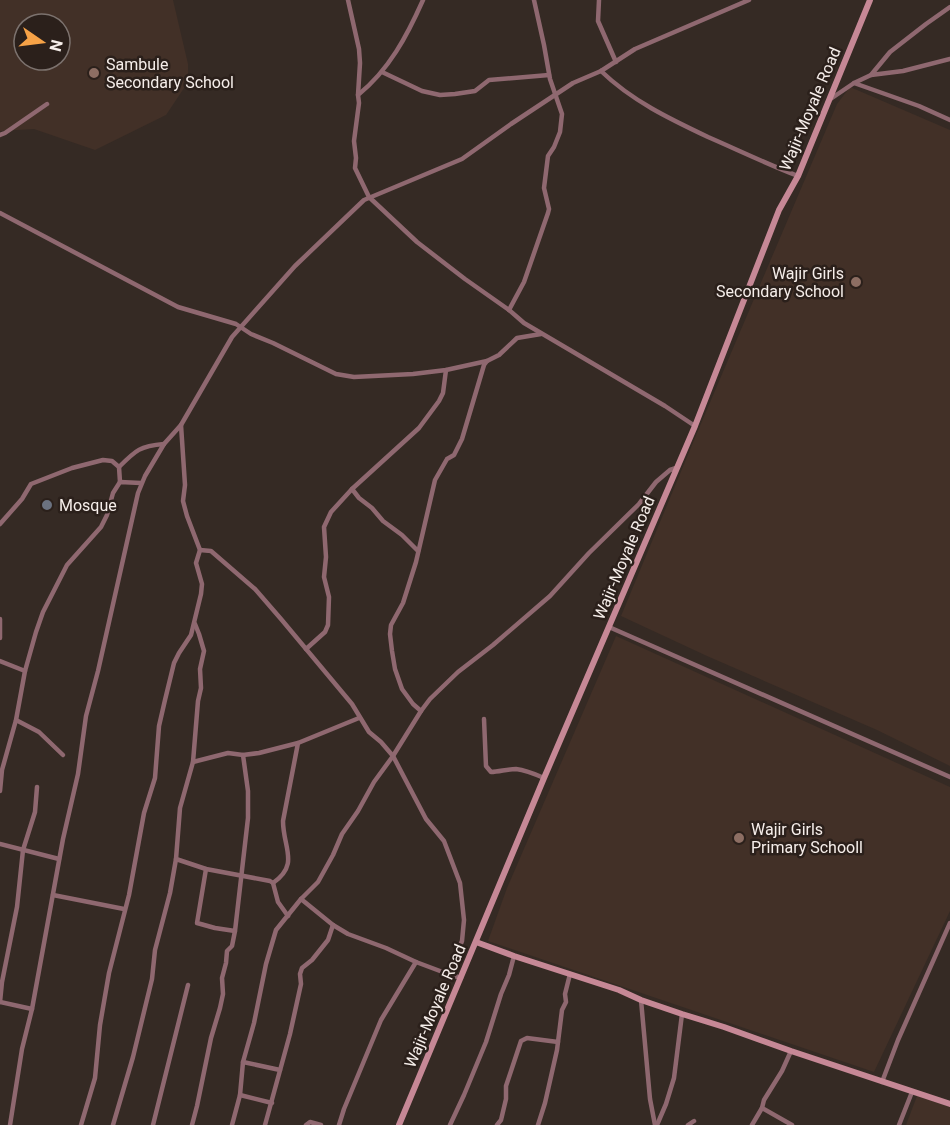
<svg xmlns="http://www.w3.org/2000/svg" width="950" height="1125" viewBox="0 0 950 1125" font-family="Roboto,sans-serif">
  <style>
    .built { fill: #423027; fill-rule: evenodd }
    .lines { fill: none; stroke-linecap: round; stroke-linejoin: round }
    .street { stroke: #8f6870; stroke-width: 4.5 }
    .secondary { stroke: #c68896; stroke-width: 6 }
    .education-dot { fill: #8d6e63; stroke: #2b201b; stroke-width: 2 }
    .worship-dot { fill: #6b7280; stroke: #2b201b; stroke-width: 2 }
    .labels { text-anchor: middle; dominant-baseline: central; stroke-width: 5; stroke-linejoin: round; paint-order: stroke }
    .poi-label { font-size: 16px; fill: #f6eeea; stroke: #2b201b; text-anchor: start }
    .street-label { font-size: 16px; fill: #f6eeea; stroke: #2b201b }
  </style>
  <rect width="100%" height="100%" fill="#352a24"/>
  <!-- built -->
  <g class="built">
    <path d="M0,0H173L188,64V82L166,115L95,150L34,129L0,131ZM24,24H60V60H24Z"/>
    <path d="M850,87L950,130V766L877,730L707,656L621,616L697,433L837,104Z"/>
    <path d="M616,636L950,787V911L874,1072L488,941L507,888Z"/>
    <path d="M917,1096L950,1107V1125H906Z"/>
  </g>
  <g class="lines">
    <!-- street -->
    <g class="street">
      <path d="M348,0L359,49L360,63L358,95"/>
      <path d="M423,0C407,36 389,70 358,95L359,103L354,141L356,158L355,168L369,197L417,242L465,279L509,310L524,323L665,406L695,426"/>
      <path d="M599,0L598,21L616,62"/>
      <path d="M601,71C632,101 670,119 708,137C738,150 767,164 798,176"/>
      <path d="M382,72L422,91L440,95L455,94L475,91L489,80L549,75"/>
      <path d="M871,75L903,71L950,59"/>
      <path d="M854,83L919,106L950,120"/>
      <path d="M829,100L854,83L871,75L890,52L926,24L950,7"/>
      <path d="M0,135L5,133L47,104"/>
      <path d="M0,213L178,307L236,324L251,334L273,343L336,374L354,377L413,374L446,370L487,361"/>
      <path d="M509,310L524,282L548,213L549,209L544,188L548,156L554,147L560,132L562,114L550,79L544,45L534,0"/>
      <path d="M119,467L120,482"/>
      <path d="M352,489L359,498L372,508L383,521L402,535L418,551"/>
      <path d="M0,524L22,499L31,484L72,468L103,460L112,461L119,467C136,450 140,446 164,444"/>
      <path d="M200,550L211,551L255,589L281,619L352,704L369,732L381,742L393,756L426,819L444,841L460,883L464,920L462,941L448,974L461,978"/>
      <path d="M0,619V638"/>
      <path d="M609,627L950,777"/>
      <path d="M306,649L325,632L328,625L329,597L324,577L326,557L324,527L331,512L352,489L419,428L439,401L443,393L446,370"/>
      <path d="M0,661L25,671"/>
      <path d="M421,711L413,704L402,689L395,669L392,651L390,634L391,625L403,603L416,562L435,480L447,459L454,455L462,439L484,365L487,361L499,355L517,338L541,334"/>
      <path d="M484,719L486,766L491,772C499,772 507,769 516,769C525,770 535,774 544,778"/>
      <path d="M16,720L39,732L63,755"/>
      <path d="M193,762L228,753L243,755L259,753L298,743L359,718"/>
      <path d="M0,791L2,770L16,720L25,671L36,632L43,612L67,565L101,527L107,515L113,493L120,482L141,483"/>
      <path d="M0,844L59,859"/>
      <path d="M176,859L206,869L270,881L273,883L278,902L288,916"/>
      <path d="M206,869L197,923L215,928L235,931"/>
      <path d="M273,883C300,864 283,848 283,821L298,743"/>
      <path d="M53,895L124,909"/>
      <path d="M301,899L333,925L348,934L386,948L416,962L448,974"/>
      <path d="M641,1000L650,1099L655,1125"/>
      <path d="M0,1002L2,982L17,907L23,850L35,812L37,787"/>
      <path d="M0,1002L32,1009"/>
      <path d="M243,1062L280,1070"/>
      <path d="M882,1082L898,1040L950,923"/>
      <path d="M240,1095L272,1103"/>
      <path d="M762,1108L792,1125"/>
      <path d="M10,1125L22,1049L32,1009L63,839L78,774L86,716L98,671L138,493L145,476L164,444L181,425L232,337L295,266L364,200L462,159L511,124L573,83L601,71L635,49L749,0"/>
      <path d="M81,1125L95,1078L100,1025L109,973L129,895L144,813L155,778L159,726L165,700L174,663L179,653L191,635L201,594L202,584L196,563L200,550L187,516L183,501L185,485L181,425"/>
      <path d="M113,1125L133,1057L152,979L155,950L170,893L176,859L180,808L193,762L198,701L201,688L200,669L204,651L199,634L195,624"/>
      <path d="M153,1125L188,985"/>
      <path d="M192,1125L197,1106L211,1038L220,1008L223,994L222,978L226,963L227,951L232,946L235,931L248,818V791L243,755"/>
      <path d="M232,1125L240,1095L243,1062L254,1023L266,964L276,930L301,899L318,882L333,855L342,834L358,811L374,782L393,756L421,711L430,699L458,672L493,645L550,596L589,553L639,504L656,482L670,470L676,468"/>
      <path d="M265,1125L290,1034L301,984L300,974L302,968L312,960L328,940L333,925"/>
      <path d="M306,1125L310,1122L321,1125"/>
      <path d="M339,1125L344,1109L381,1020L416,962"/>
      <path d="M450,1125L464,1095L486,1042L501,994L509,975L514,956"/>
      <path d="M497,1125L501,1120L506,1099V1086L521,1041L527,1038L558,1042"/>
      <path d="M538,1125L545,1103L557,1050L562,1010L566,1002L565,994L570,974"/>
      <path d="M657,1125L666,1104L674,1078L682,1014"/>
      <path d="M688,1125L694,1121"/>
      <path d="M752,1125L762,1108L764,1100L782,1071L791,1051"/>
      <path d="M899,1125L912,1092"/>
    </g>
    <!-- secondary -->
    <g class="secondary">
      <path d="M476,942L514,956L619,990L641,1000L682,1014L724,1027L791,1051L950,1104"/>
      <path d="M399,1125L544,778L695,426L779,210L798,176L870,0"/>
    </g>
  </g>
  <!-- markers -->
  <g class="education-dot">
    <circle cx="94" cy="73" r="6"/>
    <circle cx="856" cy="282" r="6"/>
    <circle cx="739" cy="838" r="6"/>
  </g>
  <circle class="worship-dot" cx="47" cy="505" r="6"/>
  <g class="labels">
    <!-- poi labels -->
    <g class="poi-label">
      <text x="106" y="64">Sambule<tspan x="106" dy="18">Secondary School</tspan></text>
      <text x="844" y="273" text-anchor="end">Wajir Girls<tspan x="844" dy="18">Secondary School</tspan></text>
      <text x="59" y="505">Mosque</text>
      <text x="751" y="829">Wajir Girls<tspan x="751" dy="18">Primary Schooll</tspan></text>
    </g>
    <!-- street labels -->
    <g class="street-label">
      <text transform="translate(810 109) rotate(-67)">Wajir-Moyale Road</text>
      <text transform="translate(624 558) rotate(-67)">Wajir-Moyale Road</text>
      <text transform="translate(435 1006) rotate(-67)">Wajir-Moyale Road</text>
    </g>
  </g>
  <!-- north arrow -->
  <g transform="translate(42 42) rotate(104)"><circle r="28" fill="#2b201b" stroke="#7c726e" stroke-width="1.5"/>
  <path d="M0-4.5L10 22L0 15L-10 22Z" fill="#f6a247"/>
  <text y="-9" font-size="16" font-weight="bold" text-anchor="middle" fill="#f6eeea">N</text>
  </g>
</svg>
